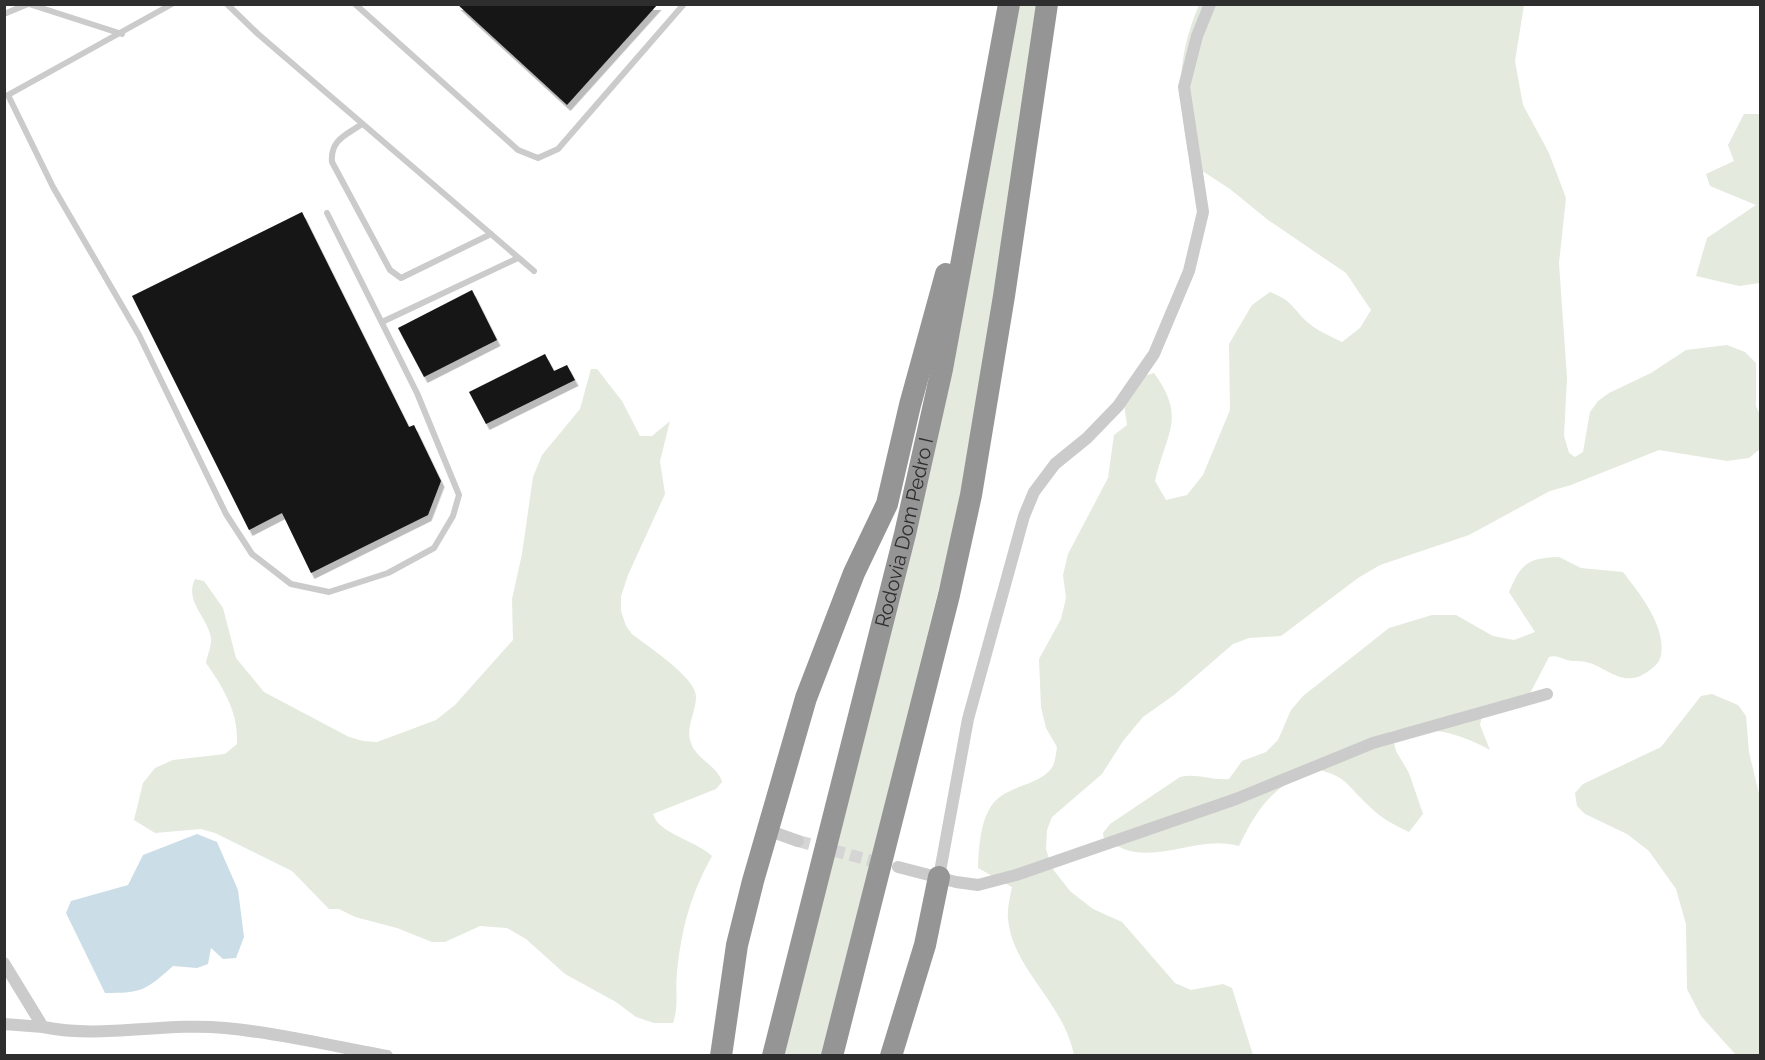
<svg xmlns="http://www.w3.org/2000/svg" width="1765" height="1060" viewBox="0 0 1765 1060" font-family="Raleway,sans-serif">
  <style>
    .green { fill: #e4eadd }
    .water { fill: #cbdde7 }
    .building { fill: #151515; filter: url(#shadow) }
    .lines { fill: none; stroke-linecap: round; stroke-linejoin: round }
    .minor-tunnel { stroke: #d5d5d5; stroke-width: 12; stroke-dasharray: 12 6; stroke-linecap: butt }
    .service { stroke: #cbcbcb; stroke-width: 6 }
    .minor { stroke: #cbcbcb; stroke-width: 12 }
    .motorway { stroke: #959595; stroke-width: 22 }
    .labels { text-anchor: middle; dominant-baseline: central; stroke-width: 6; stroke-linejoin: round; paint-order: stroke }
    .street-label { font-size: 20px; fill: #2e2e2e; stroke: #fff }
  </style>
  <defs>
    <filter id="shadow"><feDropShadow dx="3.5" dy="6" stdDeviation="0" flood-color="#0004"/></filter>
  </defs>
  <rect width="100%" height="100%" fill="#fff"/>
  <!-- green -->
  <g class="green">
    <path d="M1016,5H1038L1019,139L959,507L823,1055L781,1056Z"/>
    <path d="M1199,5H1524L1515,61L1523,105L1549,153L1566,198L1559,263L1567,378L1564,436L1569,453L1575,457L1583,452L1590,412L1598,401L1609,393L1651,373L1686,350L1727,345L1745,352L1756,363V406L1760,415V449L1749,458L1727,461L1659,450L1571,485L1550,491L1469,535L1380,565L1358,578L1281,636L1249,638L1233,644L1174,695L1143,717L1123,741L1102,774L1052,817L1047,830L1046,849L1052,868L1070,891L1093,909L1122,922L1175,983L1191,990L1223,984L1232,988L1253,1055H1074C1063,1001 1013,970 1008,919C1007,909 1010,897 1012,887L978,868C979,847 980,822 992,805C1006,785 1036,787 1051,769C1055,764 1056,754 1057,747L1046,728L1041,707L1039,659L1061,619L1066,598L1063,575L1068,554L1108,478L1114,435L1127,425L1123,398L1133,379L1154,373C1187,418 1166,433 1155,481L1166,500L1187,495L1203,475L1230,410L1229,344L1252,305L1270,292C1291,301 1289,303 1304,319C1315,330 1328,335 1342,342L1360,328L1371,310L1346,273L1268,220L1230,189L1190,163C1179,103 1174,63 1199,5Z"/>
    <path d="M1744,114H1760V283L1739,286L1696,276L1707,238L1756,205L1710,186L1706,174L1734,161L1728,145Z"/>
    <path d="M591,369H597L622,401L640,436H652L670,421L660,461L665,494L628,575L621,596V611L626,626L632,634C647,646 697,678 696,697C696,712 685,728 691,743C696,759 718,766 722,782L716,789L653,814C659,834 695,840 712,856C690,896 682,927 677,972C675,990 679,1006 673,1023H654L636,1017L616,1002L565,974L526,939L507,928L480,926L445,942H432L397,928L355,917L339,909H329L292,871L215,833L201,829L155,833L134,820L143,783L155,768L173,760L225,754L237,744C239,713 223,687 206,663C207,656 212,645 211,638C208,617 184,602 195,579L204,581L223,608L236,658L264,692L349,737L363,741L377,742L436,720L455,705L513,640L512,599L522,554L533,477L542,455L580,409Z"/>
    <path d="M1559,557L1581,568L1623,572C1640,594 1666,626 1661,655C1660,662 1656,665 1650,670C1624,691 1606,666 1586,662C1579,660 1573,662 1567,660C1560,658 1556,655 1549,657L1526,701L1482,716L1480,725L1490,750C1457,732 1428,726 1391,731L1396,751L1409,773L1423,814L1409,832C1394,825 1381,818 1369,806C1344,783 1348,776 1311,768C1271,791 1259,805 1239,846C1203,836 1171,857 1135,852C1125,851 1114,844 1104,839L1103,833L1110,824L1180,777C1197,773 1212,781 1229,779L1242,761L1266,752L1278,740L1291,710L1303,696L1389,628L1432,615H1456L1493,636L1514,640L1535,632L1509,592C1521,563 1528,558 1559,557Z"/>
    <path d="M1712,694L1738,705L1746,716L1749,752L1760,798V1055H1736L1701,1016L1687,989L1686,924L1676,889L1649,851L1627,834L1585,814L1577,806L1575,793L1583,784L1661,747L1701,696Z"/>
  </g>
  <!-- water -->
  <path class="water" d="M197,834L217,842L238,890L244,937L236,958L223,959L211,948L208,964L197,968L173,966C145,991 142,993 105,993L66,913L71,901L128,885L143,855Z"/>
  <!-- building -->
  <g class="building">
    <path d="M457,4H658L567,105Z"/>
    <path d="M302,212L409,427L414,425L441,481L428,515L311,573L282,513L249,530L132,296Z"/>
    <path d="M472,290L497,340L424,377L398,328Z"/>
    <path d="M545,354L554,371L567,365L575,380L486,424L469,392Z"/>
  </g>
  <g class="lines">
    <!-- minor-tunnel -->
    <path class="minor-tunnel" d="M798,841L884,864"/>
    <!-- service -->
    <g class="service">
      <path d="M29,4L122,34"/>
      <path d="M172,4L8,95L53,187L139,335L226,514L252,554L291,584L329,592L388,573L434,548L453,516L459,495L417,393L327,213"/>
      <path d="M227,4L258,34L534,271"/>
      <path d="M355,4L518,150L538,158L558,149L684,4"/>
      <path d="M4,14L28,4"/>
      <path d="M362,124C346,135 330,140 332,162L390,270L401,278L491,234"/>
      <path d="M382,322L518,258"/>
    </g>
    <!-- minor -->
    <g class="minor">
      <path d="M770,831L798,841"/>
      <path d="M898,867L956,882L978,885L1016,875L1236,799L1373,743L1547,694"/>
      <path d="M939,877L968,719L1024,516L1034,492L1055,464L1087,438L1118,406L1154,354L1189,271L1203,212L1184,87L1197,36L1210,4"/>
      <path d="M4,963L43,1027C102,1039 164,1022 225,1028C279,1033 333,1046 387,1056"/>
      <path d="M4,1024L43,1027"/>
    </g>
    <!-- motorway -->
    <g class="motorway">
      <path d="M721,1056L737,945L753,881L806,698L854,573L887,504L910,405L946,274"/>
      <path id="s1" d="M773,1056L905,534L942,369L1009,4"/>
      <path d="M832,1056L949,595L971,495L1004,296L1047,4"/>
      <path d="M891,1056L925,945L939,877"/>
    </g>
  </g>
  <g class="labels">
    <!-- street labels -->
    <g class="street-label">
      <text stroke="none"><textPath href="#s1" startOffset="540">Rodovia Dom Pedro I</textPath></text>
    </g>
  </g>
  <!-- border -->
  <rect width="1765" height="1060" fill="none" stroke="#2e2e2e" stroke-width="12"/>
</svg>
